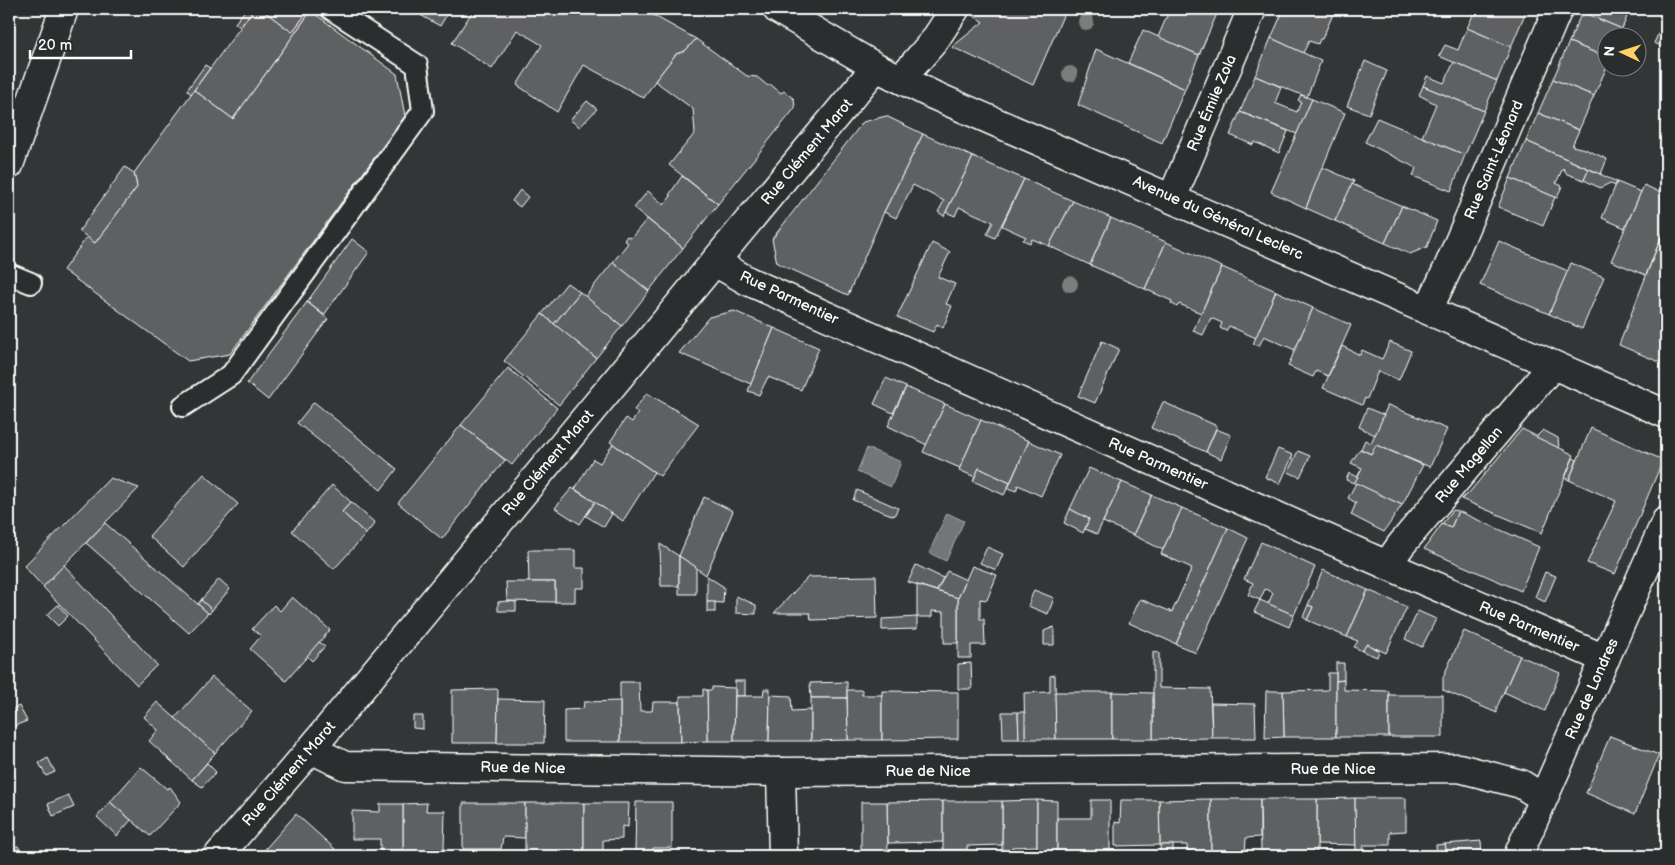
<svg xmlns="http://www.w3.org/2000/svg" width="1675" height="865" viewBox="0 0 1675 865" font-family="'Balsamiq Sans',sans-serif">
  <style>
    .water { fill: #737576; stroke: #abacad }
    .building { fill: #5f6162; stroke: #fff }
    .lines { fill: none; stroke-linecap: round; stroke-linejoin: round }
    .service-casing { stroke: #fff; stroke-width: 24 }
    .minor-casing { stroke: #fff; stroke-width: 31 }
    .secondary-casing { stroke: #fff; stroke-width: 31 }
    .service { stroke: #2a2d2e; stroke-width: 20 }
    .minor { stroke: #2a2d2e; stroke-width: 28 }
    .secondary { stroke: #2a2d2e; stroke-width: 28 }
    .tree { fill: #7c7e7e }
    .labels { text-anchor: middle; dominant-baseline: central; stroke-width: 4; stroke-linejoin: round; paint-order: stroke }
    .street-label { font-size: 15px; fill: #fff; stroke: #2a2d2e }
  </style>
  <rect width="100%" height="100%" fill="#333536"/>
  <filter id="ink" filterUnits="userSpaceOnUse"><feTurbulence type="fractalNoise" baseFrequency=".02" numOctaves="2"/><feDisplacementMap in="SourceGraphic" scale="10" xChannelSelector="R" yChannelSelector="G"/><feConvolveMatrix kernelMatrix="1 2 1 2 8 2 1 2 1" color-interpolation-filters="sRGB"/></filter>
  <g filter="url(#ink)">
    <!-- water -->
    <g class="water">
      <path d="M867,448L901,462L891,487L857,472Z"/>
      <path d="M947,513L964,521L946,561L929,553Z"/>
    </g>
    <!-- building -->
    <g class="building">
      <path d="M246,9H254L240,27L235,23Z"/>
      <path d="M254,9H261L292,32L309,10L311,11L233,119L194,90Z"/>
      <path d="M261,9H308L309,10L292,32Z"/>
      <path d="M417,9H450L440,26L415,12Z"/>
      <path d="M474,9H642L696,39L685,51L676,54L655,81L644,98L584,65L557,112L517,85L542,45L517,30L492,69L452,43Z"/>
      <path d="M979,9H1066L1033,85L952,47L983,22L974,16Z"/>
      <path d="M1170,9H1219L1199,55L1158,37Z"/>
      <path d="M1284,9H1333L1335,10L1322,39H1320L1318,44L1309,41L1303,53L1271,38Z"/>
      <path d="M1476,9H1527L1511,47L1467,28Z"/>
      <path d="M1583,9H1630L1622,29L1582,12Z"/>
      <path d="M311,11L397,74L405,116L230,354L188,361L63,270L87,237L95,243L137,187L134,173L194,90L233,119Z"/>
      <path d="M1582,12L1622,29L1618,38H1608V58L1569,42Z"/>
      <path d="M1467,28L1511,47L1497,81L1439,56L1445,45L1458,50Z"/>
      <path d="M1143,30L1199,55L1185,89L1128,63Z"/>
      <path d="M1659,32L1666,35V48L1654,43Z"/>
      <path d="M1271,38L1321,61L1307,97L1255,76Z"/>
      <path d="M696,39L747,76L757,77L768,86L770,84L781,93L784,91L794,99L795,108L718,204L669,165L695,133L693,109L655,81L676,54L685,51Z"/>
      <path d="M1569,42L1608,58V64L1594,96L1553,79Z"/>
      <path d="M1096,49L1185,89L1162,143L1078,105Z"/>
      <path d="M1365,61L1387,71L1369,114L1347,106Z"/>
      <path d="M1454,62L1497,81L1484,111L1423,86L1427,76L1444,83Z"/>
      <path d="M205,65L210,68L191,94L187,90Z"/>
      <path d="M1255,76L1281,87L1275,103L1297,112L1301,102L1298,100L1301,95L1312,99L1297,134L1240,112Z"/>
      <path d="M1553,79L1594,96L1579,130L1538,113Z"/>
      <path d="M1423,86L1484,111L1465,155L1422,137L1436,104L1419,95Z"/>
      <path d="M1312,99L1345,113L1306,208L1271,192Z"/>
      <path d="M587,101L597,109L580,127L570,120Z"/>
      <path d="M1240,112L1288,131L1279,153L1255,142L1253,145L1230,135Z"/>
      <path d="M1538,113L1579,130L1572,146L1585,149L1607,159L1601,174L1526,141Z"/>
      <path d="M886,116L923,134L884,212L848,295L777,263L772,239L863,122Z"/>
      <path d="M1377,118L1465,155L1451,191L1413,176L1416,168L1365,142Z"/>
      <path d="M923,134L973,157L944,216L938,212L944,201L913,185L896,218L884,212Z"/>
      <path d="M1526,141L1589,169L1584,180L1567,174L1563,168L1556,183L1562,186L1557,198L1510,178Z"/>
      <path d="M973,157L1024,179L995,238L987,234L993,222L959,207L955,216L946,212Z"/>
      <path d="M125,167L134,173L137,187L95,243L79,231Z"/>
      <path d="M1322,167L1354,181L1335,221L1306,208Z"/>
      <path d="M1589,169L1617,182L1615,186L1610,183L1600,188L1584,180Z"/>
      <path d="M682,176L718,204L683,248L634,208L648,191L664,205L671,196L669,195Z"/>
      <path d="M1510,178L1555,197L1543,226L1498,207Z"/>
      <path d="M1024,179L1073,201L1049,246L1032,239L1030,243L1023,240L1026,237L1002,226Z"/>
      <path d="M1617,182L1641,192L1625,228L1602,218Z"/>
      <path d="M1352,184L1402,206L1385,243L1335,221Z"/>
      <path d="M1644,185L1666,195V225L1646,275L1611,261Z"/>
      <path d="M520,190L528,197L520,207L512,201Z"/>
      <path d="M1073,201L1111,218L1090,265L1049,246Z"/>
      <path d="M1402,206L1437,221L1427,247L1410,254L1385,243Z"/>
      <path d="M1111,218L1166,242L1145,289L1090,265Z"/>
      <path d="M647,219L683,248L649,291L613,262L628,243L624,240L627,236L631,238Z"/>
      <path d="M1666,225V360L1664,364L1619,345Z"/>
      <path d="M352,239L369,252L324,315L307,302Z"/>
      <path d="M1499,241L1568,271L1549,314L1480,285Z"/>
      <path d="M1166,242L1222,267L1201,313L1179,304L1177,307L1171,303L1172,301L1145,289Z"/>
      <path d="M932,243L950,252L938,277L955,284L946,304L952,306L943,328L937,324L933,332L897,317Z"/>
      <path d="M613,262L649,291L622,326L585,297Z"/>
      <path d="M1571,263L1604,277L1582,329L1549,314Z"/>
      <path d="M1222,267L1276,291L1256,338L1229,326L1226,331L1220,328L1222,323L1211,318L1203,335L1193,331Z"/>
      <path d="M567,283L580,292L554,324L542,314Z"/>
      <path d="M1276,291L1313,308L1295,350L1264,336L1259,346L1253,344Z"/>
      <path d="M580,292L622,326L596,358L554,324Z"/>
      <path d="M307,302L328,319L268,400L247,383Z"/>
      <path d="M1313,308L1351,325L1328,376L1316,371L1313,377L1288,366Z"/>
      <path d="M734,311L774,328L751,384L679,353L709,317Z"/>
      <path d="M542,314L596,358L559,405L504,361Z"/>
      <path d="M774,328L819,348L801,390L768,377L759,395L748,391Z"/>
      <path d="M1102,341L1119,349L1095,403L1078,396Z"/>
      <path d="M1390,342L1411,351L1399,380L1378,371L1367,399L1365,398L1362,405L1323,388L1342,346L1360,355L1362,350L1382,359Z"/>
      <path d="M508,368L557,408L512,465L461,425Z"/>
      <path d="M886,378L906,387L893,413L874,404Z"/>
      <path d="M906,387L945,404L927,445L888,426Z"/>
      <path d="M647,393L699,424L660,476L610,442L626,418L632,422L638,413L634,410Z"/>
      <path d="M314,402L397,469L381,490L297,423Z"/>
      <path d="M1163,402L1217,426L1206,452L1151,428Z"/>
      <path d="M945,404L981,420L960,468L923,452Z"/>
      <path d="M1388,405L1447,429L1430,467L1376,445L1371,454L1361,449L1365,440L1371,443Z"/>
      <path d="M1367,408L1384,415L1375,435L1359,427Z"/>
      <path d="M981,420L1029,441L1010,483L979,468L975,477L959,470Z"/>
      <path d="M461,425L505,460L442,539L398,503Z"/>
      <path d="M1591,428L1663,460L1615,574L1587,563L1616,501L1569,480Z"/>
      <path d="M1216,429L1231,435L1221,459L1206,452Z"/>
      <path d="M1522,429L1574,455L1542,533L1461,499L1468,494Z"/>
      <path d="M1543,430L1558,438L1559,448L1536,437Z"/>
      <path d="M1029,441L1060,455L1041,496L1018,485L1016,491L1008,488Z"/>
      <path d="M613,444L654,472L623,521L575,489L593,459L600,463Z"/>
      <path d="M1376,445L1423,465L1402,505L1354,483L1362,468L1351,463L1360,449L1371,454Z"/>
      <path d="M1278,449L1293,455L1280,484L1265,477Z"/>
      <path d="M1298,451L1310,456L1300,477L1288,472Z"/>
      <path d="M1573,458L1577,460L1569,480L1565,478Z"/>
      <path d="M979,468L1010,483L1004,495L973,481Z"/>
      <path d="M1089,468L1122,482L1097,534L1085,529L1089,519L1070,509Z"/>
      <path d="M1349,473L1358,477L1354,483L1346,480Z"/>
      <path d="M204,474L238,504L184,567L149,536Z"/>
      <path d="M110,478L139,488L43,587L24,566Z"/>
      <path d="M1122,482L1152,495L1133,535L1103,522Z"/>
      <path d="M1356,483L1402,505L1384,532L1351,515L1356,503L1348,498Z"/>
      <path d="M332,485L351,502L342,512L366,534L334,569L292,531Z"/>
      <path d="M572,488L595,502L580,524L555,508Z"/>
      <path d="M857,490L898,508L894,516L853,500Z"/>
      <path d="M1152,495L1182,508L1163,550L1133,535Z"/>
      <path d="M704,497L733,511L706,575L679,556Z"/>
      <path d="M351,502L375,523L366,534L342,512Z"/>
      <path d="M595,502L612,514L604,527L586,516Z"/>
      <path d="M1182,508L1228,528L1176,644L1129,623L1140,599L1172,612L1192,568L1161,554Z"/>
      <path d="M1070,509L1089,519L1083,533L1064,523Z"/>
      <path d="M1453,510L1458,511L1451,528L1442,524Z"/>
      <path d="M1458,511L1539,547L1521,591L1424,549L1442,524L1451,528Z"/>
      <path d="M105,523L208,613L189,633L86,543Z"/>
      <path d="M1228,528L1248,538L1196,653L1176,644Z"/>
      <path d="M1261,542L1315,567L1294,615L1268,604L1273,593L1265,589L1260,600L1248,595L1253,583L1244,579Z"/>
      <path d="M660,544L679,556V586H661Z"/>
      <path d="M987,547L1003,554L996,570L980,563Z"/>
      <path d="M528,550H575V568H584V588H575V602H555V582H529Z"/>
      <path d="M679,556L696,567V594H679Z"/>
      <path d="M64,565L157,665L137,685L43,587Z"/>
      <path d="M916,565L943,578L937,591L908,582Z"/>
      <path d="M972,566L997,575L987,600L980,599V619H984L985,645H971V658H958V598Z"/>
      <path d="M1323,570L1368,590L1347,637L1307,620L1313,607L1308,605Z"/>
      <path d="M947,571L966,580L958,598L937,591Z"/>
      <path d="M1545,572L1556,576L1545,602L1535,597Z"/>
      <path d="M707,576L724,587L723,603L707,602Z"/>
      <path d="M876,576L877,618L811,620L810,613H774L808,577Z"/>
      <path d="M219,579L230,589L212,610L201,600Z"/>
      <path d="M506,582H555V602L507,601Z"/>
      <path d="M917,585L958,598V643H944V612L932,611V617H917Z"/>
      <path d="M1034,590L1054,598L1048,614L1028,606Z"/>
      <path d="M1368,590L1407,607L1386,653L1367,644L1362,651L1354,647L1358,641L1347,637Z"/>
      <path d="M736,596L756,605V614L736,613Z"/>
      <path d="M292,597L330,630L286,681L250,649L261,636L252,629L274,605L280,611Z"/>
      <path d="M201,600L212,610L209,614L198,604Z"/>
      <path d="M1260,600L1294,615L1289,627L1254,612Z"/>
      <path d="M507,601L516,602V611H498V602Z"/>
      <rect x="707" y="602" width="8" height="10"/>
      <path d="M58,605L68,616L58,626L47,615Z"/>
      <path d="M1308,605L1313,607L1307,620L1303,617Z"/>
      <path d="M1418,611L1436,619L1422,647L1405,639Z"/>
      <path d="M917,617V629L882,630V619Z"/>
      <path d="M1054,627V645H1044V631Z"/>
      <path d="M1464,631L1520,656L1497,707V713L1443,690V677Z"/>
      <path d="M319,642L325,646L312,661L307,656Z"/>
      <path d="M1367,644L1379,651L1377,657L1362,651Z"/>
      <path d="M1153,652L1159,653V688L1210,689L1212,738L1153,739Z"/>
      <path d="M1520,656L1560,673L1545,711L1504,692Z"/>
      <path d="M971,663L972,689H958V664Z"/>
      <path d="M1336,663H1344V680L1336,681Z"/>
      <path d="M1328,673H1336V737H1284L1283,691L1328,690Z"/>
      <path d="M1055,675L1056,739H1025L1024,693L1050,692V676Z"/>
      <path d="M212,677L252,711L215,753L175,718Z"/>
      <path d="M1344,680V690L1389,691V737H1336V681Z"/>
      <rect x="735" y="681" width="10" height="15"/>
      <path d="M620,682H639L640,711H652L653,702H680L681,742H620Z"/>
      <path d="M847,682V698H811L810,683Z"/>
      <path d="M712,687L735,688L734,741H708L707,690H712Z"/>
      <path d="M498,689L497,743H452V690Z"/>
      <path d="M703,689L707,690L708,741L681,742L680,696H703Z"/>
      <path d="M764,689H770L769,741H734L735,696H763Z"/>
      <path d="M847,690H862V695H882V740H848Z"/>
      <path d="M882,691L958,692V739L882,740Z"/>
      <path d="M1266,691H1283L1284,737L1265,738Z"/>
      <path d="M1055,692H1112V739H1056Z"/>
      <path d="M1112,692L1153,693V739H1112Z"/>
      <path d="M770,695L791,696L792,711L811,710V741H769Z"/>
      <rect x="1389" y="695" width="54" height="42"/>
      <path d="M811,698H847L848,740L811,741Z"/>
      <path d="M498,699L545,700L544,743H497Z"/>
      <path d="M620,701V742H564V710L583,709L584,702Z"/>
      <path d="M157,702L215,753L192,780L149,741L158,730L144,717Z"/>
      <path d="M1211,703L1255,704L1256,738H1212Z"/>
      <path d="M19,706L27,721L9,728V711Z"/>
      <path d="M1002,712H1018L1019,739H1003Z"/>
      <path d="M1018,712H1025V739H1019Z"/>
      <path d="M413,716H423V729L413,728Z"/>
      <path d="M1610,736L1659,755L1635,814L1586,793Z"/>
      <path d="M48,758L55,772L46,776L39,763Z"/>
      <path d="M207,763L216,772L202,787L192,780Z"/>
      <path d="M141,767L167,789L170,787L181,802L150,836L110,802Z"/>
      <path d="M68,795L74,807L53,816L48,804Z"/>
      <path d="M1355,798L1356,845L1317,844V799Z"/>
      <path d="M1355,798H1406V831L1390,832V845H1364L1363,856H1356Z"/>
      <path d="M1211,799V856H1193V851L1187,850V845H1160L1159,800Z"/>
      <path d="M1211,799H1260V837L1246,838L1245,856H1211Z"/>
      <path d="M1260,799H1317V852H1261Z"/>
      <path d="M1037,800V846L1012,847V856H1002V801Z"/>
      <path d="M1037,800L1057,801V856H1037Z"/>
      <path d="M1091,800H1110V856H1057V818H1091Z"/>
      <path d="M1121,800H1159L1160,845L1115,846V822L1120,823Z"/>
      <path d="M943,801V842L888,843L887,802Z"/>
      <path d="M943,801H1002V845L967,846V850H943Z"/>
      <path d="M110,802L131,820L117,836L97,817Z"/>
      <path d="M636,802H672V848H653V853L635,854Z"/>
      <path d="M861,802H887L888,855H861Z"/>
      <path d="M427,803L426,811H445L444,850L439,851L438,854L428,855L427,851H413L412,856H403V804Z"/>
      <path d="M463,803H525V838L503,837L501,849H463Z"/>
      <path d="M525,803H584V851L547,852V856H525Z"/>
      <path d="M584,803H629L628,827L622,826V839L603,840V856H584Z"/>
      <path d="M380,804H403V850H380V839H352V811L380,812Z"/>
      <path d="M296,814L335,849L329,856H261L260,855Z"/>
      <path d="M1481,841L1482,856H1447L1445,844Z"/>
      <path d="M1445,844L1447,856H1437L1436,845Z"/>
      <path d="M1160,845H1173V854L1160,855Z"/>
      <path d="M18,846L23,856H9V850Z"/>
      <path d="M584,851V856H547V852Z"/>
      <path d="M612,852L635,854V856H613Z"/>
    </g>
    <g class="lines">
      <!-- service casing -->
      <g class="service-casing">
        <g id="service">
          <path d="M9,274L31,283"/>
          <path d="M183,406L231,375L423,111L417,65L331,9"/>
        </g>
      </g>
      <!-- minor casing -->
      <g class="minor-casing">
        <g id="minor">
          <path d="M901,79L934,41L955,9"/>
          <path d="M9,165L64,9"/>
          <path d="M1172,198L1252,9"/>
          <path d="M715,262L748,281L1387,565L1605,659"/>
          <path d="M1428,310L1447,270L1558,9"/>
          <path d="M1387,565L1401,545L1553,365"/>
          <path d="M311,749L345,766L781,772L1459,768L1521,784L1543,798"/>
          <path d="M781,772L783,856"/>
          <path d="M218,856L311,749L876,67"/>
          <path d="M1519,856L1520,851L1666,521"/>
        </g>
      </g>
      <!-- secondary casing -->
      <g class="secondary-casing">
        <path id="secondary" d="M777,9L876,67L933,95L1666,414"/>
      </g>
      <!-- service -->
      <use href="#service" class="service"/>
      <!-- minor -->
      <use href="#minor" class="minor"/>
      <!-- secondary -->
      <use href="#secondary" class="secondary"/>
    </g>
    <!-- trees -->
    <g class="tree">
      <circle cx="1086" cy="22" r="8"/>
      <circle cx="1070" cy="74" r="8"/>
      <circle cx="1070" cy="284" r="8"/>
    </g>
  </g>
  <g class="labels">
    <!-- street labels -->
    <g class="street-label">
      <text transform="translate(1212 103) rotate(-67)">Rue Émile Zola</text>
      <text transform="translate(807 152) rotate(-50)">Rue Clément Marot</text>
      <text transform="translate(1494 160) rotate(-67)">Rue Saint-Léonard</text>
      <text transform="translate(1218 218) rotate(24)">Avenue du Général Leclerc</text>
      <text transform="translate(789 298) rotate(25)">Rue Parmentier</text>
      <text transform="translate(548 463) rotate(-50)">Rue Clément Marot</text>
      <text transform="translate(1158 464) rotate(24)">Rue Parmentier</text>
      <text transform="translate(1469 465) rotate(-50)">Rue Magellan</text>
      <text transform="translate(1529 627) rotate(23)">Rue Parmentier</text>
      <text transform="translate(1592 689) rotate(-66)">Rue de Londres</text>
      <text transform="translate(523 768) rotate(1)">Rue de Nice</text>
      <text x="1333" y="769">Rue de Nice</text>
      <text x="928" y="771">Rue de Nice</text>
      <text transform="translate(289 774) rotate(-49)">Rue Clément Marot</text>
    </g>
  </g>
  <!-- margin -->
  <rect width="1675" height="865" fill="none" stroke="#2a2d2e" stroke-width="30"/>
  <rect x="15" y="15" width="1645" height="835" fill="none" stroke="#fff" stroke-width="2" filter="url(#ink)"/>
  <!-- north arrow -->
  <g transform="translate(1622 52) rotate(274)"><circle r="24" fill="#2a2d2e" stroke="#7f8182"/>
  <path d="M0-4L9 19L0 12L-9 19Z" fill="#ffd166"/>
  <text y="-8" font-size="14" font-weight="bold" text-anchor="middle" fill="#ffffff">N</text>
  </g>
  <!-- scale -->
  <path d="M30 50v8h101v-8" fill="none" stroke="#ffffff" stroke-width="2.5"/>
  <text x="38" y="50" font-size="15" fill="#ffffff" stroke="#2a2d2e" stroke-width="4" paint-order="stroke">20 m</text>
</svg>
